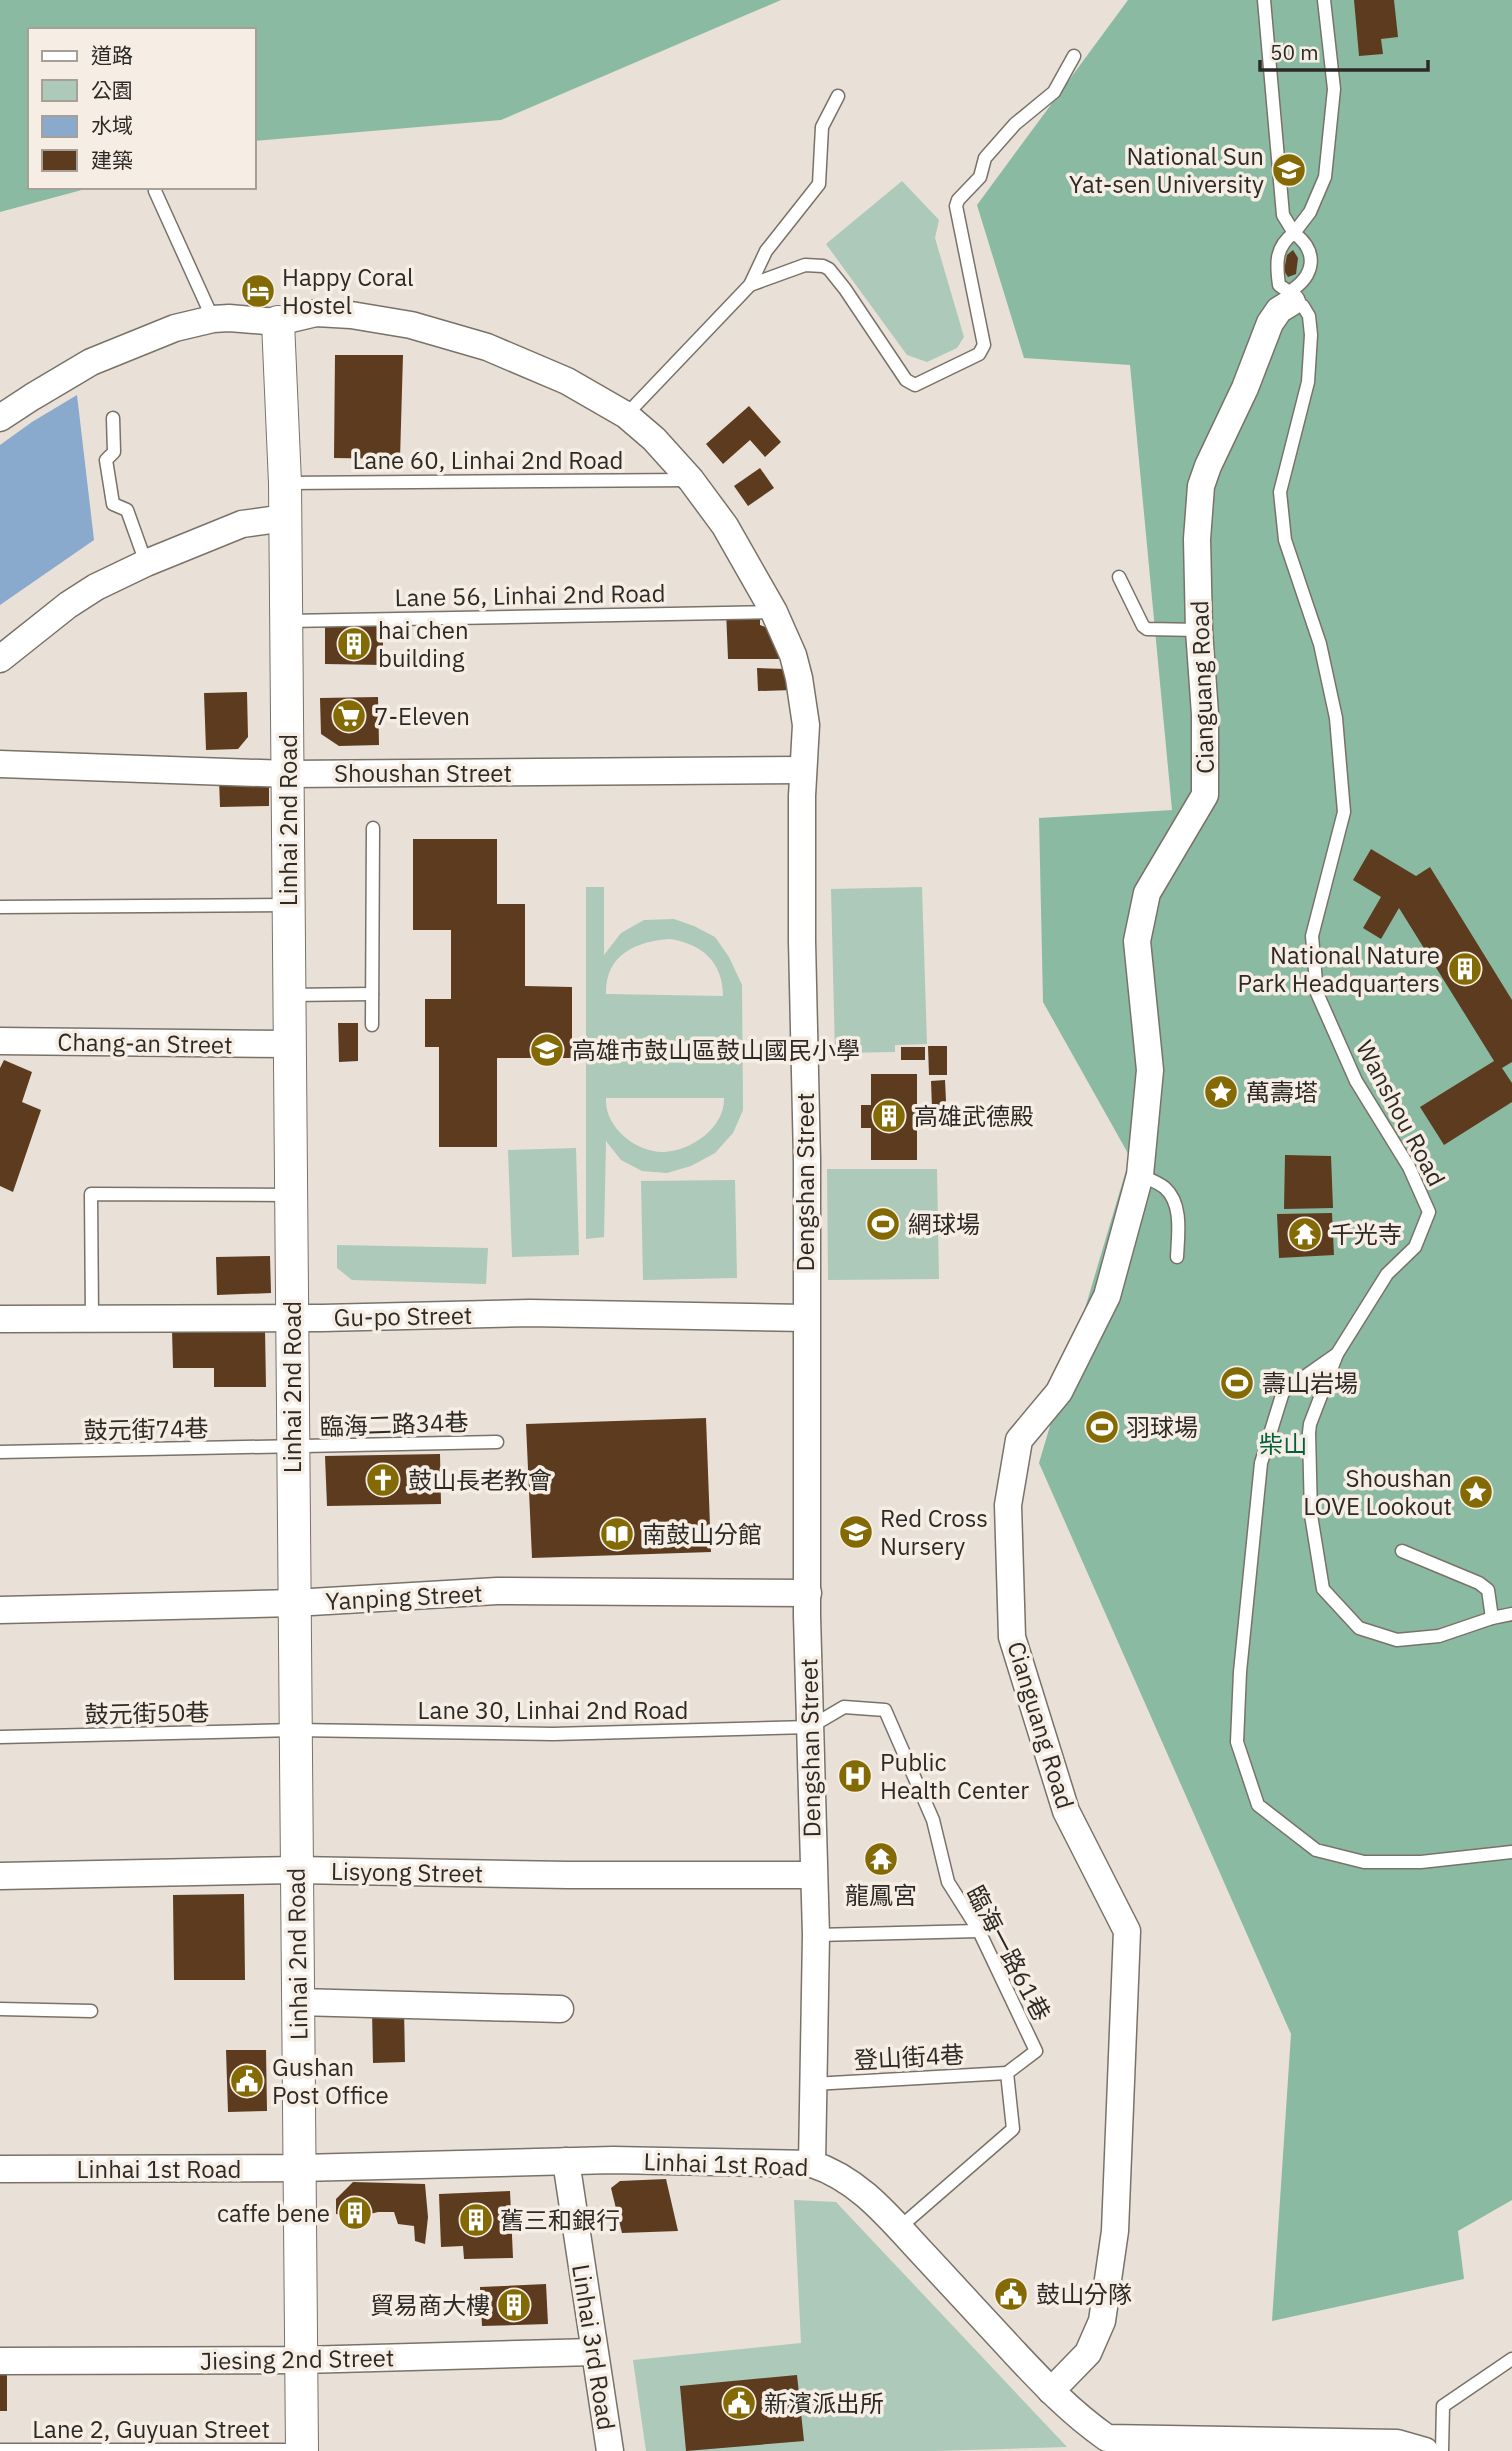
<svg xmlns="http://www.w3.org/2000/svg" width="1512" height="2451" viewBox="0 0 1512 2451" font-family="'IBM Plex Sans','Noto Sans TC',sans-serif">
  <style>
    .green { fill: #acc9b9; fill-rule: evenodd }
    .forest { fill: #8abba2 }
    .water { fill: #89a9cd }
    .building { fill: #5d3b1f }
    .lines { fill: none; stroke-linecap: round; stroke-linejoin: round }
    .service-casing { stroke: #797269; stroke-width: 15 }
    .minor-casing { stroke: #797269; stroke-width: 29 }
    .tertiary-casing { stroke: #797269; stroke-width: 34 }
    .service { stroke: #fff; stroke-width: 12 }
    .minor { stroke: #fff; stroke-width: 26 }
    .tertiary { stroke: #fff; stroke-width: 32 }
    .labels { text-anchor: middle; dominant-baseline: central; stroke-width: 7; stroke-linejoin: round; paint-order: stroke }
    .poi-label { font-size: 24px; fill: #2d2a26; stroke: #f6eee4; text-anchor: start }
    .street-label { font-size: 24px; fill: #2d2a26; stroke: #f6eee4 }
    .park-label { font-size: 24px; fill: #035f3f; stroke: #f6eee4 }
  </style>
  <rect width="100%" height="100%" fill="#e9e0d7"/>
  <!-- green -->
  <g class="green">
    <path d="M902,181L939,220L935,238L964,337L957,348L927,362L907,355L826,244Z"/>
    <path d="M586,887H604V955L621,933L644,920L674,919L694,926L715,937L729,957L742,985L743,1110L733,1133L715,1153L691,1166L667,1173L642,1171L621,1160L606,1141L604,1237L586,1239ZM670,939C702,944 723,962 723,996L606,994C605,955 636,941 670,939ZM724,1098C725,1128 691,1151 664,1152C636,1153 604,1127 606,1098Z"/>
    <path d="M922,887L927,1044L895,1045V1052L835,1053L831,889Z"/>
    <path d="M576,1148L579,1255L512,1257L508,1150Z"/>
    <path d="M827,1169H937L939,1279L828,1280Z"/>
    <path d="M735,1180L737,1278L643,1280L641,1181Z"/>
    <path d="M337,1245L488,1248L486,1284L352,1280L337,1268Z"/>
    <path d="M794,2200L836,2202L1067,2447L935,2451H646L633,2360L801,2343Z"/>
  </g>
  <!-- forest -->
  <g class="forest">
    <path d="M0,0H781L501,120L254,141V30H30V187H93L0,212Z"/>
    <path d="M1128,0H1512V2200L1458,2231L1464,2279L1272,2321L1291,2034L1039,1463L1130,1157L1043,1002L1039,818L1172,810L1130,365L1024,358L977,205Z"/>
  </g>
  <!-- water -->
  <path class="water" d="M77,395L94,540L0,605V445L32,422Z"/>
  <!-- building -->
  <g class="building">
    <path d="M1354,0H1394L1398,37L1381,39L1383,54L1359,56Z"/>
    <path d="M1293,250L1298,258L1296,274L1288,277L1284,271L1287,255Z"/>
    <path d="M335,355H403L400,459L334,458Z"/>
    <path d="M749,406L781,442L765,457L750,440L723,464L706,444Z"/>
    <path d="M760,468L774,488L748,506L734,486Z"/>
    <path d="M760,609V625L773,630L780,659H728L726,610Z"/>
    <path d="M325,624H383V665L325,664Z"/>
    <path d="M757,668L786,669L794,690L758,691Z"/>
    <path d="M247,692L248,737L238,749L206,750L204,693Z"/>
    <path d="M378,697L379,745L339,746L321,734L320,698Z"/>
    <path d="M219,779H269V806L220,807Z"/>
    <path d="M413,839H497V904H525V986L572,987V1058H497V1147H439V1047H425V999H451V930H413Z"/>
    <path d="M1371,849L1416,876L1430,867L1512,1000V1062L1502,1068L1512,1083V1102L1444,1145L1420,1107L1494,1061L1399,908L1381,939L1363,928L1381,897L1353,880Z"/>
    <path d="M338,1023H358V1061L339,1062Z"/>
    <path d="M928,1046H947V1075H929Z"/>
    <rect x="901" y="1047" width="24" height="13"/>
    <path d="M4,1060L32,1072L22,1102L41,1110L13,1192L0,1186V1068Z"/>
    <path d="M871,1074H917V1160H871V1128H861V1105H871Z"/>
    <path d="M945,1080L946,1101L941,1107L932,1108L931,1081Z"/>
    <path d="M1285,1155L1331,1156L1333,1208L1284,1209Z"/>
    <path d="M1332,1213L1334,1255L1279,1258L1277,1214Z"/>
    <path d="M270,1256L271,1293L217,1295L216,1257Z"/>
    <path d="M265,1329L266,1387H214V1368H173L172,1330Z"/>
    <path d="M706,1418L711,1552L532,1558L526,1424Z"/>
    <path d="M440,1454L441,1504L327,1506L325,1456Z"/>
    <path d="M244,1894L245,1980H174L173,1895Z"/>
    <path d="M404,2009L405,2062L373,2063L372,2010Z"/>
    <path d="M226,2050H266L267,2111L228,2112Z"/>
    <path d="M666,2179L678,2231L622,2233L611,2188L620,2181Z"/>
    <path d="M353,2182L425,2184L428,2217L425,2244L415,2241L414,2226L398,2224L394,2212H378L358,2217L336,2214V2199Z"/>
    <path d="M510,2191L513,2258L464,2259L463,2246L441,2247L439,2194Z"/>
    <path d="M546,2284L548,2324L482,2326L480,2287Z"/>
    <rect x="0" y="2375" width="7" height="36"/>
    <path d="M797,2375L804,2441L686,2451L680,2386Z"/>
  </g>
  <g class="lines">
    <!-- service casing -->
    <g class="service-casing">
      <g id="service">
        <path d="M1264,0L1283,215L1294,233L1310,212L1325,177L1334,89L1324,0"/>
        <path d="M155,191L213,319"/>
        <path d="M750,285L766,251L819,184L822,127L838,96"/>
        <path d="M1289,292C1315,276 1319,252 1294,233C1275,247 1276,263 1279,285L1289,292L1292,302L1303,306L1309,316L1311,335L1308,382L1280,492L1285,540L1320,644L1336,718L1344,812L1312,936L1317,993L1356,1081L1409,1167L1429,1212L1415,1247L1387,1274L1337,1354L1283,1392L1261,1463L1240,1672L1237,1742L1258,1805L1316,1850L1364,1862H1421L1512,1852"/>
        <path d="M626,415L750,285L805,265L823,266L829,269L845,289L906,380L915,385L979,354L984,345L956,206L958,200L980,177L985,158L1015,124L1054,92L1074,56"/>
        <path d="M113,418L114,452L106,460L113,504L127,510L146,563"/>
        <path d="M285,483L690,480"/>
        <path d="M1119,577L1143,626L1147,629L1199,630"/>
        <path d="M288,621L773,612"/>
        <path d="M0,907L287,905"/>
        <path d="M289,995L372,994"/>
        <path d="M372,1025L373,828"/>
        <path d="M1140,1175C1148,1179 1158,1182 1165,1188C1183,1204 1178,1235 1177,1257"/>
        <path d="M92,1317L91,1194L290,1195"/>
        <path d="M1337,1354L1310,1424L1309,1433L1311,1515L1323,1589L1359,1628L1397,1640L1439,1636L1492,1618L1512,1614"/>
        <path d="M0,1452L497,1442"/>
        <path d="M1402,1551L1479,1583L1488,1590L1492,1618"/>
        <path d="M0,1737L295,1730L553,1734L810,1727L844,1707L885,1710L933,1820L948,1882L979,1931L1036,2051L1007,2073L1013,2129L899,2228"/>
        <path d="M816,1935L979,1931"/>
        <path d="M0,2009L91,2011"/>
        <path d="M813,2084L1007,2073"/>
        <path d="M0,2450H301"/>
        <path d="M1442,2451L1443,2406L1512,2359"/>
      </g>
    </g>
    <!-- minor casing -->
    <g class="minor-casing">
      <g id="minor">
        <path d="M0,418L32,397L91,362L175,328L213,319L229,318L278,322L316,313L351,315L411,325L487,347L567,381L626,415L654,439L691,480L725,526L774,612L793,655L799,678L806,725L802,796V941L807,1160V1616L816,1935L812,2164"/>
        <path d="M0,659L68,605L96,587L146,563L242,524L285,518"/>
        <path d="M0,764L288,774L803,770"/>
        <path d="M0,1041L289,1044"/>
        <path d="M0,1319L322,1318L530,1313L806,1318"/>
        <path d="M0,1610L294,1603L497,1591L808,1593"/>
        <path d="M0,1876L297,1870L568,1875H813"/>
        <path d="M298,2002L560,2009"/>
        <path d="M566,2161L610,2451"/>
        <path d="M0,2169L300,2168L613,2160L812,2164C861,2180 891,2220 926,2257C955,2288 984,2320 1013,2351C1044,2384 1070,2412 1107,2438L1397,2443L1425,2451"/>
        <path d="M0,2361L302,2360L594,2352"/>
        <path d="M1051,2391L1088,2353L1102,2321L1115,2231L1127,1931L1066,1811L1012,1637L1008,1505L1019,1440L1059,1392L1107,1296L1140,1175L1150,1070L1137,941L1147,893L1205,795V714L1199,630L1197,539L1201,486L1208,466L1245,388L1270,323L1279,310L1292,302"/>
      </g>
    </g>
    <!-- tertiary casing -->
    <g class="tertiary-casing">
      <path id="tertiary" d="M278,322L285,483L302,2451"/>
    </g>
    <!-- service -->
    <use href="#service" class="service"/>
    <!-- minor -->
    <use href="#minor" class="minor"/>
    <!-- tertiary -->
    <use href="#tertiary" class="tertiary"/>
  </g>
  <!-- icons -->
  <defs>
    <g id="university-disc" transform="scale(1.75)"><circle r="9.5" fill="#846a04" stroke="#f6eee4"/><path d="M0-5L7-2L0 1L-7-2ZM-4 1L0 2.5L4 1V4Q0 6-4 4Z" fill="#fff"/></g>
    <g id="hotel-disc" transform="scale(1.75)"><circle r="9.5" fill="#846a04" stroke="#f6eee4"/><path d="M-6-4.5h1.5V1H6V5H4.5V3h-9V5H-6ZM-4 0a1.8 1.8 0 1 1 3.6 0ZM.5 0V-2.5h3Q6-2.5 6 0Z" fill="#fff"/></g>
    <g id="building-disc" transform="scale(1.75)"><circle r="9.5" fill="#846a04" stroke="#f6eee4"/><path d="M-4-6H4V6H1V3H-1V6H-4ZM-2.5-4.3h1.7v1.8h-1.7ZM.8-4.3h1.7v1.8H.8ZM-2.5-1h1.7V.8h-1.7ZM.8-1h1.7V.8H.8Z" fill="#fff"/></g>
    <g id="supermarket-disc" transform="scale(1.75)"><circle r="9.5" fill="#846a04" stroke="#f6eee4"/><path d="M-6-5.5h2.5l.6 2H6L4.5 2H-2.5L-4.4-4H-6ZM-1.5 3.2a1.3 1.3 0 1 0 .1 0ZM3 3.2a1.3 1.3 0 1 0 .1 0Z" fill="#fff"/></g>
    <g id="school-disc" transform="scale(1.75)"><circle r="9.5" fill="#846a04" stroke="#f6eee4"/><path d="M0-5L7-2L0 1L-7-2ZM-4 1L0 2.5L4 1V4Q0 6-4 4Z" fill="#fff"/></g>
    <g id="sight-disc" transform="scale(1.75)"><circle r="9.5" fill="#846a04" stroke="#f6eee4"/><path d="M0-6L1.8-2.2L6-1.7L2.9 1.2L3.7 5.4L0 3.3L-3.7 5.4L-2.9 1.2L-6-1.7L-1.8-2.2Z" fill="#fff"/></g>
    <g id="stadium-disc" transform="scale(1.75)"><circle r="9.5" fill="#846a04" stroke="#f6eee4"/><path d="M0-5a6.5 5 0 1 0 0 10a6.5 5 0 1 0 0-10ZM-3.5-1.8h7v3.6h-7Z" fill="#fff"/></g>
    <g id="temple-disc" transform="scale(1.75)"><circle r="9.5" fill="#846a04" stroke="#f6eee4"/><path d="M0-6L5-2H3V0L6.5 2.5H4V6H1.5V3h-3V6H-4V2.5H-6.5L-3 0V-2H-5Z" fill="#fff"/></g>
    <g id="church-disc" transform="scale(1.75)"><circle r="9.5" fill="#846a04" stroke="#f6eee4"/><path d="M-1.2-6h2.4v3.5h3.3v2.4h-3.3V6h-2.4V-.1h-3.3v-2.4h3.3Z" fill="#fff"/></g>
    <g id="library-disc" transform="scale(1.75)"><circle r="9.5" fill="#846a04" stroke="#f6eee4"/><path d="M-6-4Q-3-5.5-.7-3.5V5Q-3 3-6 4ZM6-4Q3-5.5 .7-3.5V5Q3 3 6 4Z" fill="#fff"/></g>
    <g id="hospital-disc" transform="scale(1.75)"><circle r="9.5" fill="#846a04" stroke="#f6eee4"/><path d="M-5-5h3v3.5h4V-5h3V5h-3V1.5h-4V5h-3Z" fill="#fff"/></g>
    <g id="civic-disc" transform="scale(1.75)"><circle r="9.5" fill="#846a04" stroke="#f6eee4"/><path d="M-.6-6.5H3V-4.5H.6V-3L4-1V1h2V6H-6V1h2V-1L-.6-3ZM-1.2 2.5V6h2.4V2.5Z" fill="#fff"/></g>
  </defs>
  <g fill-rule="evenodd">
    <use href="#university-disc" x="1289" y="170"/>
    <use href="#hotel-disc" x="258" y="291"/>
    <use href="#building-disc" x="354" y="644"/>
    <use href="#supermarket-disc" x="349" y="716"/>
    <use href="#building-disc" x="1465" y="969"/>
    <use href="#school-disc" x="547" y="1050"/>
    <use href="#sight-disc" x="1221" y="1092"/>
    <use href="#building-disc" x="889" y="1116"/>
    <use href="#stadium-disc" x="883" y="1224"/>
    <use href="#temple-disc" x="1305" y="1234"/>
    <use href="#stadium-disc" x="1237" y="1383"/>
    <use href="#stadium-disc" x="1102" y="1427"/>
    <use href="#church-disc" x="383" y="1480"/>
    <use href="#sight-disc" x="1476" y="1492"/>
    <use href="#school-disc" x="856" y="1532"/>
    <use href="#library-disc" x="617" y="1534"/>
    <use href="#hospital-disc" x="855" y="1776"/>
    <use href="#temple-disc" x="881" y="1859"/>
    <use href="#civic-disc" x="247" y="2081"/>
    <use href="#building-disc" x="355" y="2213"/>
    <use href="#building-disc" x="476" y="2220"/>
    <use href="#civic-disc" x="1011" y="2294"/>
    <use href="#building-disc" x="514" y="2305"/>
    <use href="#civic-disc" x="739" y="2403"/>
  </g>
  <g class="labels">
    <!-- poi labels -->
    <g class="poi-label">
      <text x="1264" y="156" text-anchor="end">National Sun<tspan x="1264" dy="28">Yat-sen University</tspan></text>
      <text x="282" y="277">Happy Coral<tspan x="282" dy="28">Hostel</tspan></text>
      <text x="378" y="630">hai chen<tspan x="378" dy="28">building</tspan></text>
      <text x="374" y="716">7-Eleven</text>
      <text x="1440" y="955" text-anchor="end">National Nature<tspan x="1440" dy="28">Park Headquarters</tspan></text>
      <text x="572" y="1050">高雄市鼓山區鼓山國民小學</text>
      <text x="1246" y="1092">萬壽塔</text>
      <text x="914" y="1116">高雄武德殿</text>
      <text x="908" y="1224">網球場</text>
      <text x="1330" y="1234">千光寺</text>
      <text x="1262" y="1383">壽山岩場</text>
      <text x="1126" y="1427">羽球場</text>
      <text x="1452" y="1478" text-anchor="end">Shoushan<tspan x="1452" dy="28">LOVE Lookout</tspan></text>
      <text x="408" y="1480">鼓山長老教會</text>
      <text x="880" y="1518">Red Cross<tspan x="880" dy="28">Nursery</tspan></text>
      <text x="642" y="1534">南鼓山分館</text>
      <text x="880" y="1762">Public<tspan x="880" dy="28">Health Center</tspan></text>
      <text x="881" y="1895" text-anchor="middle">龍鳳宮</text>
      <text x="272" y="2067">Gushan<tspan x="272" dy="28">Post Office</tspan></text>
      <text x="330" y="2213" text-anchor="end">caffe bene</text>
      <text x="500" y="2220">舊三和銀行</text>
      <text x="1036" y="2294">鼓山分隊</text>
      <text x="490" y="2305" text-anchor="end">貿易商大樓</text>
      <text x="764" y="2403">新濱派出所</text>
    </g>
    <!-- street labels -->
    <g class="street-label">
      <text x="488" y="460">Lane 60, Linhai 2nd Road</text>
      <text transform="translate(530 595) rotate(-1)">Lane 56, Linhai 2nd Road</text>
      <text transform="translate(1202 687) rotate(-92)">Cianguang Road</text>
      <text x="423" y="773">Shoushan Street</text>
      <text transform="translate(288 820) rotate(-90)">Linhai 2nd Road</text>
      <text transform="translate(145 1043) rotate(1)">Chang-an Street</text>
      <text transform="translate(1401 1113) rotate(62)">Wanshou Road</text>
      <text transform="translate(805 1182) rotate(-90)">Dengshan Street</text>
      <text transform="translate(403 1316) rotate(-1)">Gu-po Street</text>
      <text transform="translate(292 1387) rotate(-90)">Linhai 2nd Road</text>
      <text transform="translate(394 1424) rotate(-2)">臨海二路34巷</text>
      <text transform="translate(146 1429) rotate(-1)">鼓元街74巷</text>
      <text transform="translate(404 1597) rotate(-3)">Yanping Street</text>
      <text x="553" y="1710">Lane 30, Linhai 2nd Road</text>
      <text transform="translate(147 1713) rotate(-1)">鼓元街50巷</text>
      <text transform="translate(1041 1725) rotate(73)">Cianguang Road</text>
      <text transform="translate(810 1748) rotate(-91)">Dengshan Street</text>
      <text transform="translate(407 1872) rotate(1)">Lisyong Street</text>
      <text transform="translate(1009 1953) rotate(62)">臨海一路61巷</text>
      <text transform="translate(297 1954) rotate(-91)">Linhai 2nd Road</text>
      <text transform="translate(909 2057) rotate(-3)">登山街4巷</text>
      <text transform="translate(726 2164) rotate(2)">Linhai 1st Road</text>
      <text x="159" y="2169">Linhai 1st Road</text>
      <text transform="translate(594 2347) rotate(81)">Linhai 3rd Road</text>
      <text transform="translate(297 2359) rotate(-1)">Jiesing 2nd Street</text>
      <text x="151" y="2429">Lane 2, Guyuan Street</text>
    </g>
    <!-- park labels -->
    <g class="park-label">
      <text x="1283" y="1444">柴山</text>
    </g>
  </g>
  <!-- legend -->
  <rect x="28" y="28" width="228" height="161" fill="#f6eee4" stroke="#a6a098" stroke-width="2"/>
  <rect x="42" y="51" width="35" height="10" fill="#ffffff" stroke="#a6a098" stroke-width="2"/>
  <text x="91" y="63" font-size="21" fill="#2d2a26">道路</text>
  <rect x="42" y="80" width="35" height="21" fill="#acc9b9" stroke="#a6a098" stroke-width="2"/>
  <text x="91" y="98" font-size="21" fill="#2d2a26">公園</text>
  <rect x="42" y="116" width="35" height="21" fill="#89a9cd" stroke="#a6a098" stroke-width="2"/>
  <text x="91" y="133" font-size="21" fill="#2d2a26">水域</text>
  <rect x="42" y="150" width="35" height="21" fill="#5d3b1f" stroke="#a6a098" stroke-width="2"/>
  <text x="91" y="168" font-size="21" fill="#2d2a26">建築</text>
  <!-- scale -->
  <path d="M1260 60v10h168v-10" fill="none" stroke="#2d2a26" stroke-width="3.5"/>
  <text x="1270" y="60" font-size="21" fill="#2d2a26" stroke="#f6eee4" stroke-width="5" paint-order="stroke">50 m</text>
</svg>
